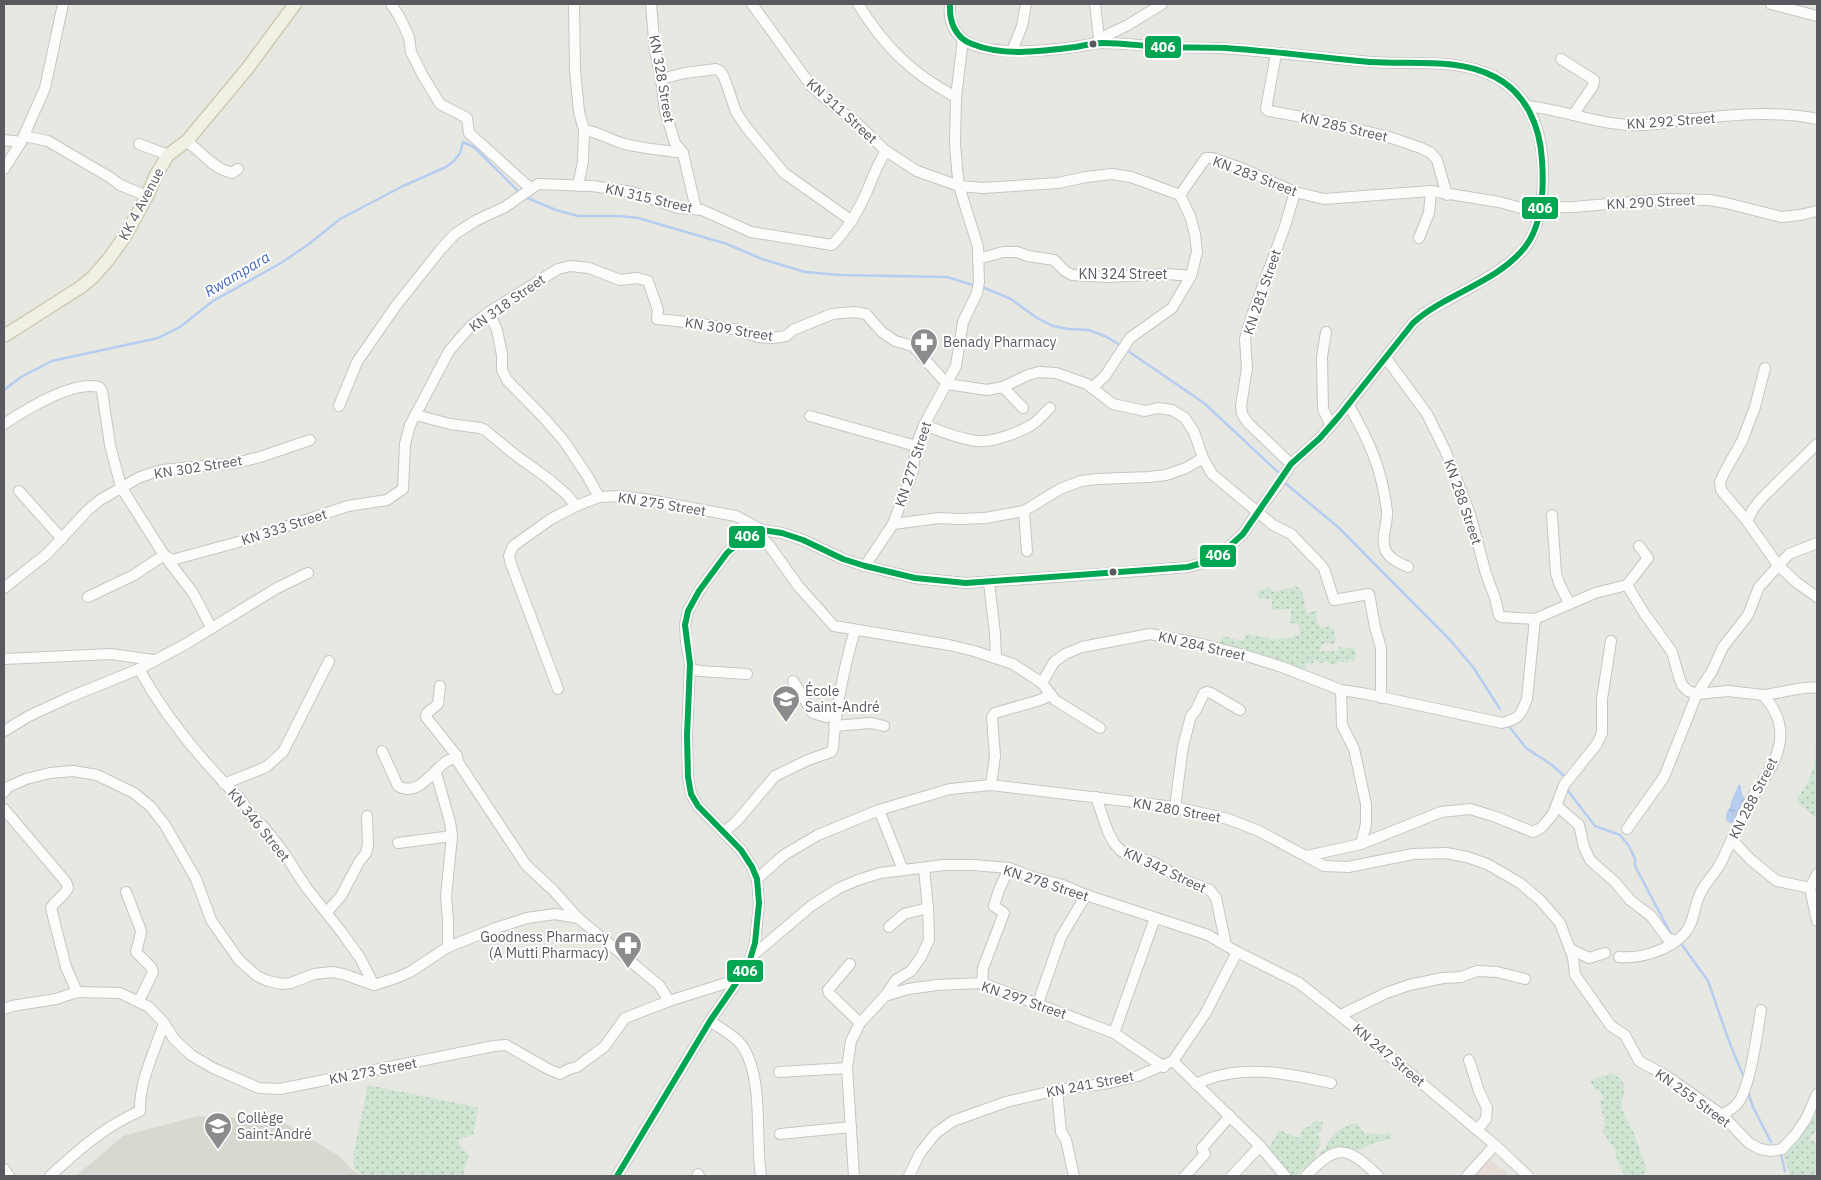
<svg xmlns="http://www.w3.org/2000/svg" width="1821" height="1180" viewBox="0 0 1821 1180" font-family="'IBM Plex Sans',sans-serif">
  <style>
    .education { fill: #d8d8d0 }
    .medical { fill: #e8ddd6 }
    .green { fill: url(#green-dots) }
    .water { fill: url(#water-ripples) }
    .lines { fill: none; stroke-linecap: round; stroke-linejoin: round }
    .stream { stroke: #b6cdf2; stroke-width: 2.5 }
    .minor-casing { stroke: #c5c6c4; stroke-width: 12 }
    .major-casing { stroke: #cfccb2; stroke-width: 15 }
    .minor { stroke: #fcfcfb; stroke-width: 10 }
    .major { stroke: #f0f0e5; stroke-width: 12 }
    .bus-1-casing { stroke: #fff; stroke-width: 10 }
    .bus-1 { stroke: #00a651; stroke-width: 6 }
    .bus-dot { fill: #585a60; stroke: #fff; stroke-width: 2 }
    .labels { text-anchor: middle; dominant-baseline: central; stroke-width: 4; stroke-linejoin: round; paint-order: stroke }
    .street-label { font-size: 14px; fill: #585a60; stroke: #fff }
    .poi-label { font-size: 14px; fill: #585a60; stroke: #fff; text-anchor: start }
    .water-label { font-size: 15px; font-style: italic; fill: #4669ba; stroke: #fff }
    .line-badge { stroke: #fff; stroke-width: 2 }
    .badge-label { font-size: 14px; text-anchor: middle; font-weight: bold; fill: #fff }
  </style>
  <defs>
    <pattern id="green-dots" width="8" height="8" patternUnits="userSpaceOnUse" patternTransform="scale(1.25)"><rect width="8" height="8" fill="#d0e4d2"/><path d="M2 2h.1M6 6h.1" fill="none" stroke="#acbcae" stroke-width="1.8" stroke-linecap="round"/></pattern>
    <pattern id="water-ripples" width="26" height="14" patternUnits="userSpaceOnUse" patternTransform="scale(1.25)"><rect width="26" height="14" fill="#b6cdf2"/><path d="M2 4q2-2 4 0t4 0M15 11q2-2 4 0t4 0" fill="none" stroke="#97a9c7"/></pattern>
  </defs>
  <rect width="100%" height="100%" fill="#e8e8e2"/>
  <!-- education -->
  <path class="education" d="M197,1116L280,1120L339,1156L352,1170L362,1176H76L123,1136Z"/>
  <!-- medical -->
  <path class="medical" d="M1490,1160L1501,1168L1510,1176H1475Z"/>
  <!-- green -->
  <g class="green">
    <path d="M1293,585C1307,588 1302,602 1307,613L1318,610L1316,617L1318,624L1322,628L1329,626L1334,629L1336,640L1333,644L1326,643L1322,645L1319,651H1338V646L1345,649L1354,647L1356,652L1355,662L1350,660L1347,663L1339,661L1335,665L1325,661L1320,664L1318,661L1314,660L1313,663H1306V675L1218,646L1222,636L1243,641L1245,635L1248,634L1272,639L1292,638L1294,635H1299L1300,630L1298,624L1290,623L1291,609L1272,610V599H1259L1257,593L1260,590L1269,588L1273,592L1294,587Z"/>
    <path d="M1815,742H1817V819L1796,801C1809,780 1818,768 1815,742Z"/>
    <path d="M1610,1073C1617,1075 1621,1078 1624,1085C1627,1094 1619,1100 1622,1108C1624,1116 1629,1122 1632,1129C1638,1143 1643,1157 1647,1171L1643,1176H1625L1617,1161L1615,1150L1602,1131L1605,1123L1599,1101L1604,1099L1599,1090H1595L1590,1081Z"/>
    <path d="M368,1085L477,1107L478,1110L473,1135L458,1140L461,1147L469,1154L463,1175L364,1176L354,1169L353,1155Z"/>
    <path d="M1816,1114L1817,1129L1810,1139L1817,1143V1176H1780L1790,1174L1783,1154L1791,1147L1794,1146Z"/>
    <path d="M1314,1121L1323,1122L1321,1132L1318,1133L1321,1144L1316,1152L1317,1160L1306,1171L1302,1170L1297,1176H1290L1268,1150L1279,1130L1299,1138L1304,1128L1311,1126Z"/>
    <path d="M1357,1123L1364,1133C1373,1133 1382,1135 1390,1133L1392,1139L1374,1143L1363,1148L1320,1157L1319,1152L1325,1148C1330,1134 1344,1125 1357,1123Z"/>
  </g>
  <!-- water -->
  <path class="water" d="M1739,784L1741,786C1741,795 1744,799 1750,804L1747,815L1749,818L1744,822L1730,823L1726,820V813L1731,806L1730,804Z"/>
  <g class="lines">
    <!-- stream -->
    <g class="stream">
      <path d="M525,197L556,210L578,216H619L638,218L727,244L762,259L805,272L840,275L947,277L976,286"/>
      <path d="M982,287L1011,299L1037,318L1053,326L1068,329L1089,330L1107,337L1121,346"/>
      <path d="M1125,349L1204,403L1279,473"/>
      <path d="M4,390L21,377L52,361L158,338L180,327L213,301L281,263L309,244L340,219L403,186L446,167L454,161L460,153L463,142L474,147L519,192"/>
      <path d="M1285,483L1338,527L1451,641L1473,667L1500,709"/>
      <path d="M1508,725L1526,748L1552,765L1563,775"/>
      <path d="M1568,791L1595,826L1620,835L1629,846L1635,859V866L1672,936"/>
      <path d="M1680,942L1708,981L1730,1044L1743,1075"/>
      <path d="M1748,1092L1753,1107L1771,1142"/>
      <path d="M1781,1155L1785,1171"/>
    </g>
    <!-- minor casing -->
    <g class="minor-casing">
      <g id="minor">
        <path d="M391,4L399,16L409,37L411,52L423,76L440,104L467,118L469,133L530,188"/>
        <path d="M574,4L575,70L579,112L584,130L583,161L578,186"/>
        <path d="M651,4L655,51L661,79L665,111L675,143L683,153L696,209"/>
        <path d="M752,4L812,87L833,105L859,125L886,151L917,171L959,186L983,188L1058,183L1086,177L1112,174L1131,177L1180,195L1203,162L1206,158H1212L1241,168L1295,192L1324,199L1431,191L1499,202L1521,208L1573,207L1668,199L1709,200L1726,203L1781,217L1800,215L1817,211"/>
        <path d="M858,4C884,46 912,74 956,97"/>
        <path d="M1095,4L1099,39L1096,43"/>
        <path d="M1771,4L1817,16"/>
        <path d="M1099,39L1128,25L1162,4"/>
        <path d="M1012,51L1022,26L1026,4"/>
        <path d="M1276,54L1266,109L1269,111L1324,121L1389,137L1421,148L1431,153L1437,160L1447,195"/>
        <path d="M1561,59L1594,80L1593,86L1573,115"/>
        <path d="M661,79L685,73L716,69L720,71L724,77L736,112L746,127L784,173L852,221"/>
        <path d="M1527,106C1566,110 1603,127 1643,125C1657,125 1671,121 1684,120C1728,115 1774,110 1817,119"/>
        <path d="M584,130C599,132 610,140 625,144C644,149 664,150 683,153"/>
        <path d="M24,136L48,141L111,178L120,185L147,196"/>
        <path d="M4,140L21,142"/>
        <path d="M187,141L212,163L221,169L232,173L238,169"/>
        <path d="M139,144L168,155"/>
        <path d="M4,169L21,142L45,88L63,4"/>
        <path d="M1419,238L1429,213L1431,191"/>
        <path d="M978,259L1003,252H1017L1028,256L1054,260L1065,271L1072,275L1108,277L1168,274L1191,276"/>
        <path d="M489,312L497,330L502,355V370L507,380L545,419L564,441L588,477L599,497"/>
        <path d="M1326,332L1322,357L1323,409L1331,426"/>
        <path d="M1386,358L1427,414L1445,450L1470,514L1486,574L1495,598L1499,615L1501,617L1535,619L1595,593L1627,585L1644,613L1672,652L1679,677L1682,685L1688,691L1697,694L1728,691L1763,695C1774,707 1782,723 1780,740C1778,763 1759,785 1748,804C1737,824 1730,846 1719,866C1713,876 1704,884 1700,894C1694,906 1694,923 1685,933C1670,950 1641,959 1619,957"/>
        <path d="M1765,368L1755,407L1742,441L1724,473L1720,482L1721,490L1747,521L1778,565L1796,582L1817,597"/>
        <path d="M1003,387L1023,408"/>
        <path d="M1092,388L1105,376L1130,338L1172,308L1191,276L1197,252L1195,234L1190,216L1180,195"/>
        <path d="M1348,404C1369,440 1382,469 1387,511C1388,522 1382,534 1384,545C1386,558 1398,562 1408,567"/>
        <path d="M339,406L357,362L395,307L441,249L455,234L475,221L505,207L538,184L592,186L632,192L678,208L702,210L751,232L832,245C848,229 859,210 868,189C873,176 878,163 886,151"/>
        <path d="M416,415L450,424L480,428L485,430L514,454L550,480L567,495L576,506"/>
        <path d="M810,416L916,446"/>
        <path d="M4,424C25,410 73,380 99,387L102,391L110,445L121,487L164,555L193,593L211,627"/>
        <path d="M924,425C941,431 959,439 977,441C991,443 1021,432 1033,424C1039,420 1044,413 1050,408"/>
        <path d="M1291,464L1248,423L1242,414L1241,406L1247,368L1245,339L1252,315L1285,226L1295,192"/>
        <path d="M19,491L62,539"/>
        <path d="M1024,511L1027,551"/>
        <path d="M1552,515L1556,573L1559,583L1569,603"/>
        <path d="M1747,521L1753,509L1761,499L1817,444"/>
        <path d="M893,524L939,518L960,519L985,518L1024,511L1060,489L1081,481L1097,479L1149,477L1166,475L1186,468L1203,458"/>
        <path d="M756,532L769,545L799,587L834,626L949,645L974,651L1013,664L1042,683L1055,700L1100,728"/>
        <path d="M865,566L893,524L913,470L916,446L924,425L956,366L963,322L977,293L979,282L978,247L959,186L957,169L955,143L956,97L963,39"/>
        <path d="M989,582L995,634L996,658"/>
        <path d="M1627,585L1648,558L1639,546"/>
        <path d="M4,588L47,554L87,511L100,500L140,477L162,470L236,463L260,457L310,440"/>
        <path d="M88,597L134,575L164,555L172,560L242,541L348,506L387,500L403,489L405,444L410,425L449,351L470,327L489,312L558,269L570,266L589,268L620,280L637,278L648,281L658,310L657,319L696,323L739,330L758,337L773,338L786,336L793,330L832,314L854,312L866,314L882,332L895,341L913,346L947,384L987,390L1003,387L1028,375L1039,372L1056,373L1087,384L1113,404L1145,411L1158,408L1172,410L1185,418L1194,432L1203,458L1212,474L1273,525L1291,534L1320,564L1324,569L1334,600L1369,594L1375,627L1381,648V698"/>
        <path d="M4,659L111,654L153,660"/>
        <path d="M139,669C166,718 200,759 240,799L245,806L247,812L263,826L282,850L306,887L343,934L360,958L374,985"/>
        <path d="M690,669L700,671L747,674"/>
        <path d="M793,681L813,713L826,717L835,716"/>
        <path d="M1042,683L1054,662L1065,654L1082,647L1150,634L1197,643L1244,655L1282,667L1341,690L1367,694L1502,723C1519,719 1521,715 1527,699L1535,619"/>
        <path d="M440,686L438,704L427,713L426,717L457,756"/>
        <path d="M558,689L511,564L509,556L513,546L551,519L576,506L599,497L619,496L643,499L736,516L762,530"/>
        <path d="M1341,690L1342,725L1354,749L1366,804V824L1361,844"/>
        <path d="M1763,695C1777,694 1807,685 1817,688"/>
        <path d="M834,726L871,723L884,726"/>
        <path d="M4,731L29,716L70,697L139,669L184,645L277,588L308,573"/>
        <path d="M382,751L398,786C418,798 433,770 447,761C451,759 454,759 457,756L458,762L526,865L553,890L578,918L659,985L669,1001"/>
        <path d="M436,773L450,822L452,836L446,897L448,920V947"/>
        <path d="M224,784L266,767L283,752L329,661"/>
        <path d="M991,785L995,756L992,717L995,713L1040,700L1051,695"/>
        <path d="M4,792L8,787L26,779L50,773L73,771L97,775L134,793L151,807L165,825L196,879L211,920L239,960L257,976L268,981L282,984L291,983L314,974L332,972L343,974L374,985L396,978L410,972L448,947L496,928L527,918L555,914L578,918"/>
        <path d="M1096,797L1108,832L1114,843L1121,851L1135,857L1153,862L1182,879L1210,890L1216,898L1226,945"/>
        <path d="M1557,806L1579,825L1584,847L1590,860L1615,882L1630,900L1651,916L1667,938L1676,941"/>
        <path d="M1175,807L1183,746L1191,716L1196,710L1204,693L1207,692L1211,693L1240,710"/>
        <path d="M4,809L66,882L68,888C64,896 56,900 51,908L66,967L77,992"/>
        <path d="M879,810L903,870"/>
        <path d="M1627,829L1664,777L1697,694L1712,671L1723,647L1748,615L1759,587L1789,554L1817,543"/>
        <path d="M724,832L737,821L775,776L808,760L831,752L833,748C836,705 843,671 855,630"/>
        <path d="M1732,840L1751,860L1777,881L1810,888"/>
        <path d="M398,843L452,836"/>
        <path d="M1307,856L1361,844L1441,812L1470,809L1496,817L1533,832L1541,828L1553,814L1564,785L1597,744L1602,733V699L1611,641"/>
        <path d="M1817,874L1810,888L1817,921"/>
        <path d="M757,879L784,855L818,835L879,810L950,789L991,785L1175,807L1228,819L1259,831L1324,866L1348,867L1413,854L1446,853L1467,857L1487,864L1520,883L1540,900L1560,923L1573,957L1575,975L1611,1026L1625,1035L1639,1061L1668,1077L1722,1115L1749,1143L1760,1149L1771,1151L1782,1149L1795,1135L1806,1119L1817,1094"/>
        <path d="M126,892L140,928L141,933L136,952L151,967L153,972L139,1001"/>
        <path d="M327,912L341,896L359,862L366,853L368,845L367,816"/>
        <path d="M889,927L904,914L928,908"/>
        <path d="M1570,949L1589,958L1605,953"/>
        <path d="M751,957L811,906L839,888L858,880L880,873L944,865H973L1009,868L1032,877L1063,885L1086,895L1208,935L1237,952L1299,983L1361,1032L1495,1145L1528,1176"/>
        <path d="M850,964L828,990L829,993L860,1023"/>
        <path d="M982,983L983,968L1004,913L994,906L999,890L1009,868"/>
        <path d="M885,996L896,980L911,971L921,957L929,940L928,908L924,869"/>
        <path d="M1038,1003L1061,937L1086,895"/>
        <path d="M4,1009L12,1006L56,999L77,992L120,993L149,1007L164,1023L174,1039L191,1055L213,1068L259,1088L280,1089L494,1046L506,1045L548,1069L560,1074L569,1069L577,1067L605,1046L625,1018L669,1001L739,979"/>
        <path d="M1341,1015L1386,993L1409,985L1443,978L1461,977L1477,971L1497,972L1525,979"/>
        <path d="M710,1021C721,1029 736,1036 743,1047C764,1079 755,1139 761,1176"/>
        <path d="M1114,1033L1155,918"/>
        <path d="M1469,1060L1479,1091L1487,1108L1486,1119L1477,1130"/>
        <path d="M1173,1061L1260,1146L1285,1176"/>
        <path d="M779,1072L847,1068"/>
        <path d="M1196,1084C1238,1063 1287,1073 1331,1083"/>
        <path d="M1057,1090L1061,1132L1066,1140L1074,1176"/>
        <path d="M1722,1115C1727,1112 1734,1108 1738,1103C1751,1085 1757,1033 1761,1010"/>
        <path d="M780,1134L851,1127"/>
        <path d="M4,1169L9,1176"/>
        <path d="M698,1174L699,1176"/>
        <path d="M50,1176C80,1149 102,1128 140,1111C139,1081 155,1051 164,1023"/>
        <path d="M617,1176L710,1021L748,966L755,943L759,903L757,879L752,867L741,850L698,806L691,794L688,777L687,736L690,664L686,642L685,625L688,611L699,591L727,553L744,538L762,530L782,533L803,540L843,559L865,566L915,578L966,583L1114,573L1188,567L1206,562L1221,554L1243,534L1258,511L1277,486L1291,464L1320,438L1340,415L1413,323L1423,314C1448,299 1513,268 1527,245C1542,221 1543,195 1543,168C1542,130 1530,96 1495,77C1459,58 1413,65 1372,62C1326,58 1280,53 1234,49C1210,47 1186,48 1162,47C1141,45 1121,43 1100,43C1091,44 1082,46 1073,47C1046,51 996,55 971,44C954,37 948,20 950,4"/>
        <path d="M854,1176L847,1068L851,1041L860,1023L885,996L908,989L937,985L982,983L1114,1033L1164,1067"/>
        <path d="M909,1176L920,1153L936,1133L953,1121L1006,1102L1057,1090L1109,1083L1138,1076L1173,1061L1205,1014L1237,952"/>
        <path d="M1185,1176L1205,1154L1202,1148L1230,1116"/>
        <path d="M1232,1176L1260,1146"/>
        <path d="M1306,1176C1336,1144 1347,1145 1378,1176"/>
        <path d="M1467,1176L1495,1145"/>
      </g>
    </g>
    <!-- major casing -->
    <g class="major-casing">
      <path id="major" d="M4,336L81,287L93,277L108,260L125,236L147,196L156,175L168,155L187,141L247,69L295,4"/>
    </g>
    <!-- minor -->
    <use href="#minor" class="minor"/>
    <!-- major -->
    <use href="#major" class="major"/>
    <!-- bus-1 casing -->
    <g class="bus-1-casing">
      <path id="bus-1" d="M617,1176L710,1021L748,966L755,943L759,903L757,879L752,867L741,850L698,806L691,794L688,777L687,736L690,664L685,625L688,611L699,591L727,553L744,538L762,530L782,533L803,540L843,559L865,566L915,578L966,583L1188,567L1206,562L1221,554L1243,534L1291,464L1320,438L1340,415L1413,323C1446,293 1497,283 1525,247C1543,224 1544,188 1542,160C1540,126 1526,93 1495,77C1457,57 1411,65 1370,62C1322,58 1273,51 1225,48C1204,47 1183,48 1162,47C1142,46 1122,43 1103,43C1094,43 1085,45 1076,47C1043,51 1004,57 972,44C955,38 949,21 950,4"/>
    </g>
    <!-- bus-1 -->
    <use href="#bus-1" class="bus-1"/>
  </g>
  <!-- icons -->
  <defs>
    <g id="pharmacy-pin" transform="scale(1.4375)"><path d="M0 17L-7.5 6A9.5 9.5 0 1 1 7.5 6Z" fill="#8a8c8e" stroke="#fff"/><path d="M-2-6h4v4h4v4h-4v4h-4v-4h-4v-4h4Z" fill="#fff"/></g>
    <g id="school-pin" transform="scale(1.4375)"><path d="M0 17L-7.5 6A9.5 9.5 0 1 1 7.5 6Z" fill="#8a8c8e" stroke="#fff"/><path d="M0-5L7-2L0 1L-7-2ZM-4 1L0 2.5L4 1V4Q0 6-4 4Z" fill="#fff"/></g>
  </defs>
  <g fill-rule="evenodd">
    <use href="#pharmacy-pin" x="924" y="342"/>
    <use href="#school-pin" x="786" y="699"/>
    <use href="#pharmacy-pin" x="628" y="945"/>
    <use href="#school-pin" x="218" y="1126"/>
  </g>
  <!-- markers -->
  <g class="bus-dot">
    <circle cx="1093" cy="44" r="4.5"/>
    <circle cx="1113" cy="572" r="4.5"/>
  </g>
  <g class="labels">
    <!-- street labels -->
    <g class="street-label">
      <text transform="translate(662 79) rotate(80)">KN 328 Street</text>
      <text transform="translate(842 111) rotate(42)">KN 311 Street</text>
      <text transform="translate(1671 121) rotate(-4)">KN 292 Street</text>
      <text transform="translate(1344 127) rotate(13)">KN 285 Street</text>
      <text transform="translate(1255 176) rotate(21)">KN 283 Street</text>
      <text transform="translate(649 198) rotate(13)">KN 315 Street</text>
      <text transform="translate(1651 202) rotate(-3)">KN 290 Street</text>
      <text transform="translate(141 204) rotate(-62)">KK 4 Avenue</text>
      <text x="1123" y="274">KN 324 Street</text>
      <text transform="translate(1262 292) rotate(-71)">KN 281 Street</text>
      <text transform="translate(507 303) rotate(-35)">KN 318 Street</text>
      <text transform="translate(729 329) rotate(9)">KN 309 Street</text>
      <text transform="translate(913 464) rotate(-72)">KN 277 Street</text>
      <text transform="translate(198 467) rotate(-9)">KN 302 Street</text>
      <text transform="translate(1463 502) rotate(71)">KN 288 Street</text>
      <text transform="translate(662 504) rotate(9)">KN 275 Street</text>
      <text transform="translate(284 527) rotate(-18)">KN 333 Street</text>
      <text transform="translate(1202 646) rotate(13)">KN 284 Street</text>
      <text transform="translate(1753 798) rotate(-63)">KN 288 Street</text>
      <text transform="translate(1177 810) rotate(10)">KN 280 Street</text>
      <text transform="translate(259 825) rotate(51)">KN 346 Street</text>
      <text transform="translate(1165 870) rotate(25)">KN 342 Street</text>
      <text transform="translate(1046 883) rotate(18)">KN 278 Street</text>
      <text transform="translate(1024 1000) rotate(19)">KN 297 Street</text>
      <text transform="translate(1389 1055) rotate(40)">KN 247 Street</text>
      <text transform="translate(373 1071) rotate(-11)">KN 273 Street</text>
      <text transform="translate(1090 1084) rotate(-11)">KN 241 Street</text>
      <text transform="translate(1693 1098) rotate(36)">KN 255 Street</text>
    </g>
    <!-- poi labels -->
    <g class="poi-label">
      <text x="943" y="342">Benady Pharmacy</text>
      <text x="805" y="691">École<tspan x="805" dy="16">Saint-André</tspan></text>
      <text x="609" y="937" text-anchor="end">Goodness Pharmacy<tspan x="609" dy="16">(A Mutti Pharmacy)</tspan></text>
      <text x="237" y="1118">Collège<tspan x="237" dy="16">Saint-André</tspan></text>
    </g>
    <!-- water labels -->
    <g class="water-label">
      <text transform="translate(237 274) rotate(-31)">Rwampara</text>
    </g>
  </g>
  <g class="line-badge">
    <rect x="1144" y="35" width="38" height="24" rx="5" fill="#00a651"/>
    <rect x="1521" y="196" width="38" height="24" rx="5" fill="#00a651"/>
    <rect x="728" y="525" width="38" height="24" rx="5" fill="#00a651"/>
    <rect x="1199" y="544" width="38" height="24" rx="5" fill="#00a651"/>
    <rect x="726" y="959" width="38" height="24" rx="5" fill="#00a651"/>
  </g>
  <g class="badge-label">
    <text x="1163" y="52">406</text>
    <text x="1540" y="213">406</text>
    <text x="747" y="541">406</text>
    <text x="1218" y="560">406</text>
    <text x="745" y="976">406</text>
  </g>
  <!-- border -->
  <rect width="1821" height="1180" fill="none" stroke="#585a60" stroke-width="10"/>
</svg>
